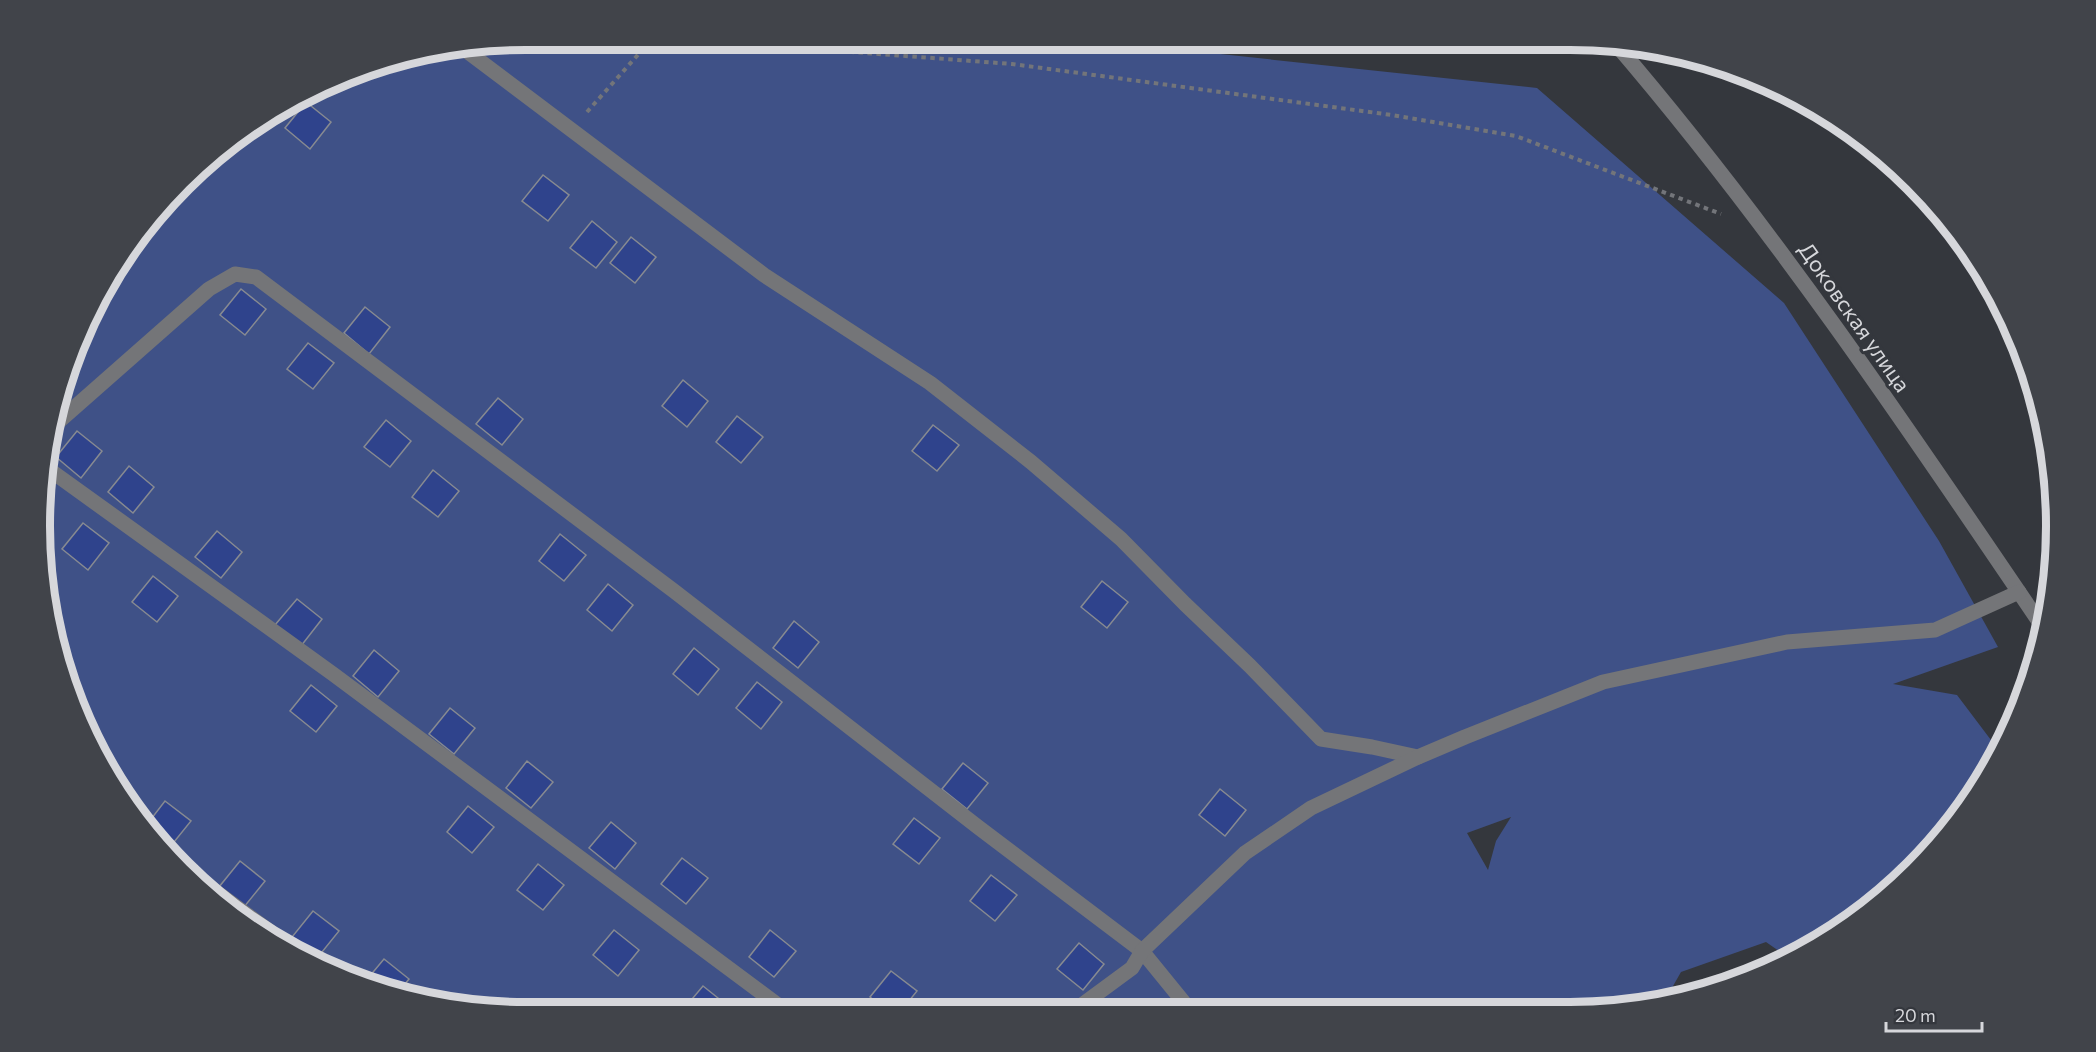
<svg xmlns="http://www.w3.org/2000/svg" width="2096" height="1052" viewBox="0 0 2096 1052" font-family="Commissioner,sans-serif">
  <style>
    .green { fill: #3f5187; fill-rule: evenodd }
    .building { fill: #2f438c; stroke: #878a91; stroke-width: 1.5 }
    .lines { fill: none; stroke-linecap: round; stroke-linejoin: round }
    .path { stroke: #73757a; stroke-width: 4; stroke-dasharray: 4.5 4.5; stroke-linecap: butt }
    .minor { stroke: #747578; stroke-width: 15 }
    .labels { text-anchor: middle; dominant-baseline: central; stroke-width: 6; stroke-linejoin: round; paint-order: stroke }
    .street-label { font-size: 22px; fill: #d6d7db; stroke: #34373d }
    .rim { fill: none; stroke: #d6d7db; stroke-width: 8 }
  </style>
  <rect width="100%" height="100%" fill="#34373d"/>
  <!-- green -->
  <path class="green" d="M526,39L1089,40L1537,88L1784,303L1939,541L1998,647L1893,684L1957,695L2000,752L1936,847L1841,931L1789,958L1766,942L1681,972L1665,1000L1633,1009L494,1012L400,996L311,963L182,871L89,741L43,589L48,431L104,282L160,205L229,140L369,65ZM1511,817L1496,841L1488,870L1467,833Z"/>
  <!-- building -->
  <g class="building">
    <path d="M306,102L331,122L310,149L285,128Z"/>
    <path d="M543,175L569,195L548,221L522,201Z"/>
    <path d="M592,221L617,242L596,268L570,248Z"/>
    <path d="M631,237L656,257L635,283L610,263Z"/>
    <path d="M241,289L266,309L245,335L220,315Z"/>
    <path d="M365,307L390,327L369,354L344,333Z"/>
    <path d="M308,343L334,363L313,389L287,369Z"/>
    <path d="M683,380L708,401L687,427L662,406Z"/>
    <path d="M498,398L523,419L502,445L476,424Z"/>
    <path d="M737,416L763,437L741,463L716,442Z"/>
    <path d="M386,420L411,441L390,467L364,447Z"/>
    <path d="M933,425L959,445L937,471L912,451Z"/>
    <path d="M77,431L102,451L81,478L56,457Z"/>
    <path d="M129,466L154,487L133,513L108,492Z"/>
    <path d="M433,470L459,491L438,517L412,497Z"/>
    <path d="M83,523L109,543L88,570L62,549Z"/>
    <path d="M217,531L242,552L221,578L195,557Z"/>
    <path d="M560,534L586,555L564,581L539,561Z"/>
    <path d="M153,576L178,596L157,622L132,602Z"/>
    <path d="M1102,581L1128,602L1107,628L1081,607Z"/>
    <path d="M608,584L633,605L612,631L587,610Z"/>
    <path d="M297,599L322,619L301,646L275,625Z"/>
    <path d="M794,621L819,642L798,668L773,648Z"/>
    <path d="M694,648L719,669L698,695L673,674Z"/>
    <path d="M374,650L399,671L378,697L353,676Z"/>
    <path d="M757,682L782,702L761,729L736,708Z"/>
    <path d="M311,685L337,706L316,732L290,711Z"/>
    <path d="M450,708L475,728L454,754L429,734Z"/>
    <path d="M527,761L553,782L531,808L506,788Z"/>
    <path d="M963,763L988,783L967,809L942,789Z"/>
    <path d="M1220,789L1246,810L1225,836L1199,815Z"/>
    <path d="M165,801L191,821L170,847L159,839L148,823Z"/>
    <path d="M468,806L494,827L472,853L447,832Z"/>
    <path d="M914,818L940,838L919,864L893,844Z"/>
    <path d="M611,822L636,843L615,869L589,848Z"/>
    <path d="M682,858L708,878L686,904L661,884Z"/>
    <path d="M240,861L265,881L244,907L219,887Z"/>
    <path d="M538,864L564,885L543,910L517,890Z"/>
    <path d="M991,875L1017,895L995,921L970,901Z"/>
    <path d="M313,911L339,931L318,957L292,937Z"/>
    <path d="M614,930L639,950L618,976L593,955Z"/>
    <path d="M770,930L796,951L774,977L749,957Z"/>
    <path d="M1079,943L1104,964L1083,990L1057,969Z"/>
    <path d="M384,959L409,979L396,995L364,983Z"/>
    <path d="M891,971L917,991L901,1011H887L870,997Z"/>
    <path d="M703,986L728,1006L724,1011H682Z"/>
  </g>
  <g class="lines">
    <!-- path -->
    <g class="path">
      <path d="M679,39L1012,64L1392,115L1516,136L1721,214"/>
      <path d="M587,112L652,39"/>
    </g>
    <!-- minor -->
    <g class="minor">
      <path d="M1614,42C1772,226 1908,428 2044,629"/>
      <path d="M464,49L764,275L930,383L1031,462L1121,539L1185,604L1250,666L1321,739L1372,747L1418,757"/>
      <path d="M49,430L209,289L235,274L256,277L674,591L978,827L1142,951L1190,1010"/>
      <path d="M47,468L333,674L786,1011"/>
      <path d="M177,863L314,964"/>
      <path d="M1075,1010L1132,968L1142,951L1245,853L1311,808L1418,757L1465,737L1603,682L1787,642L1935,630L2019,592"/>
    </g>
  </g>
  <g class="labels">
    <!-- street labels -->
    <g class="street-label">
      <text transform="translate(1855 317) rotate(55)">Доковская улица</text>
    </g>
  </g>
  <!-- crop -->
  <path d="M0 0H2096V1052H0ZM526 50H1570A476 476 0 0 1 2046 526V526A476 476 0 0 1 1570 1002H526A476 476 0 0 1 50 526V526A476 476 0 0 1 526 50Z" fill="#41444a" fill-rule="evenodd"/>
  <path class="rim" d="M526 50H1570A476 476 0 0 1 2046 526V526A476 476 0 0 1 1570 1002H526A476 476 0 0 1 50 526V526A476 476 0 0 1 526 50Z"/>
  <!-- scale -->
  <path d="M1886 1022v9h96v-9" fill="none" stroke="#d6d7db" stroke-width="3"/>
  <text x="1895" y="1022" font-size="18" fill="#d6d7db" stroke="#34373d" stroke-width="4.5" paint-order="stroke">20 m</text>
</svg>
